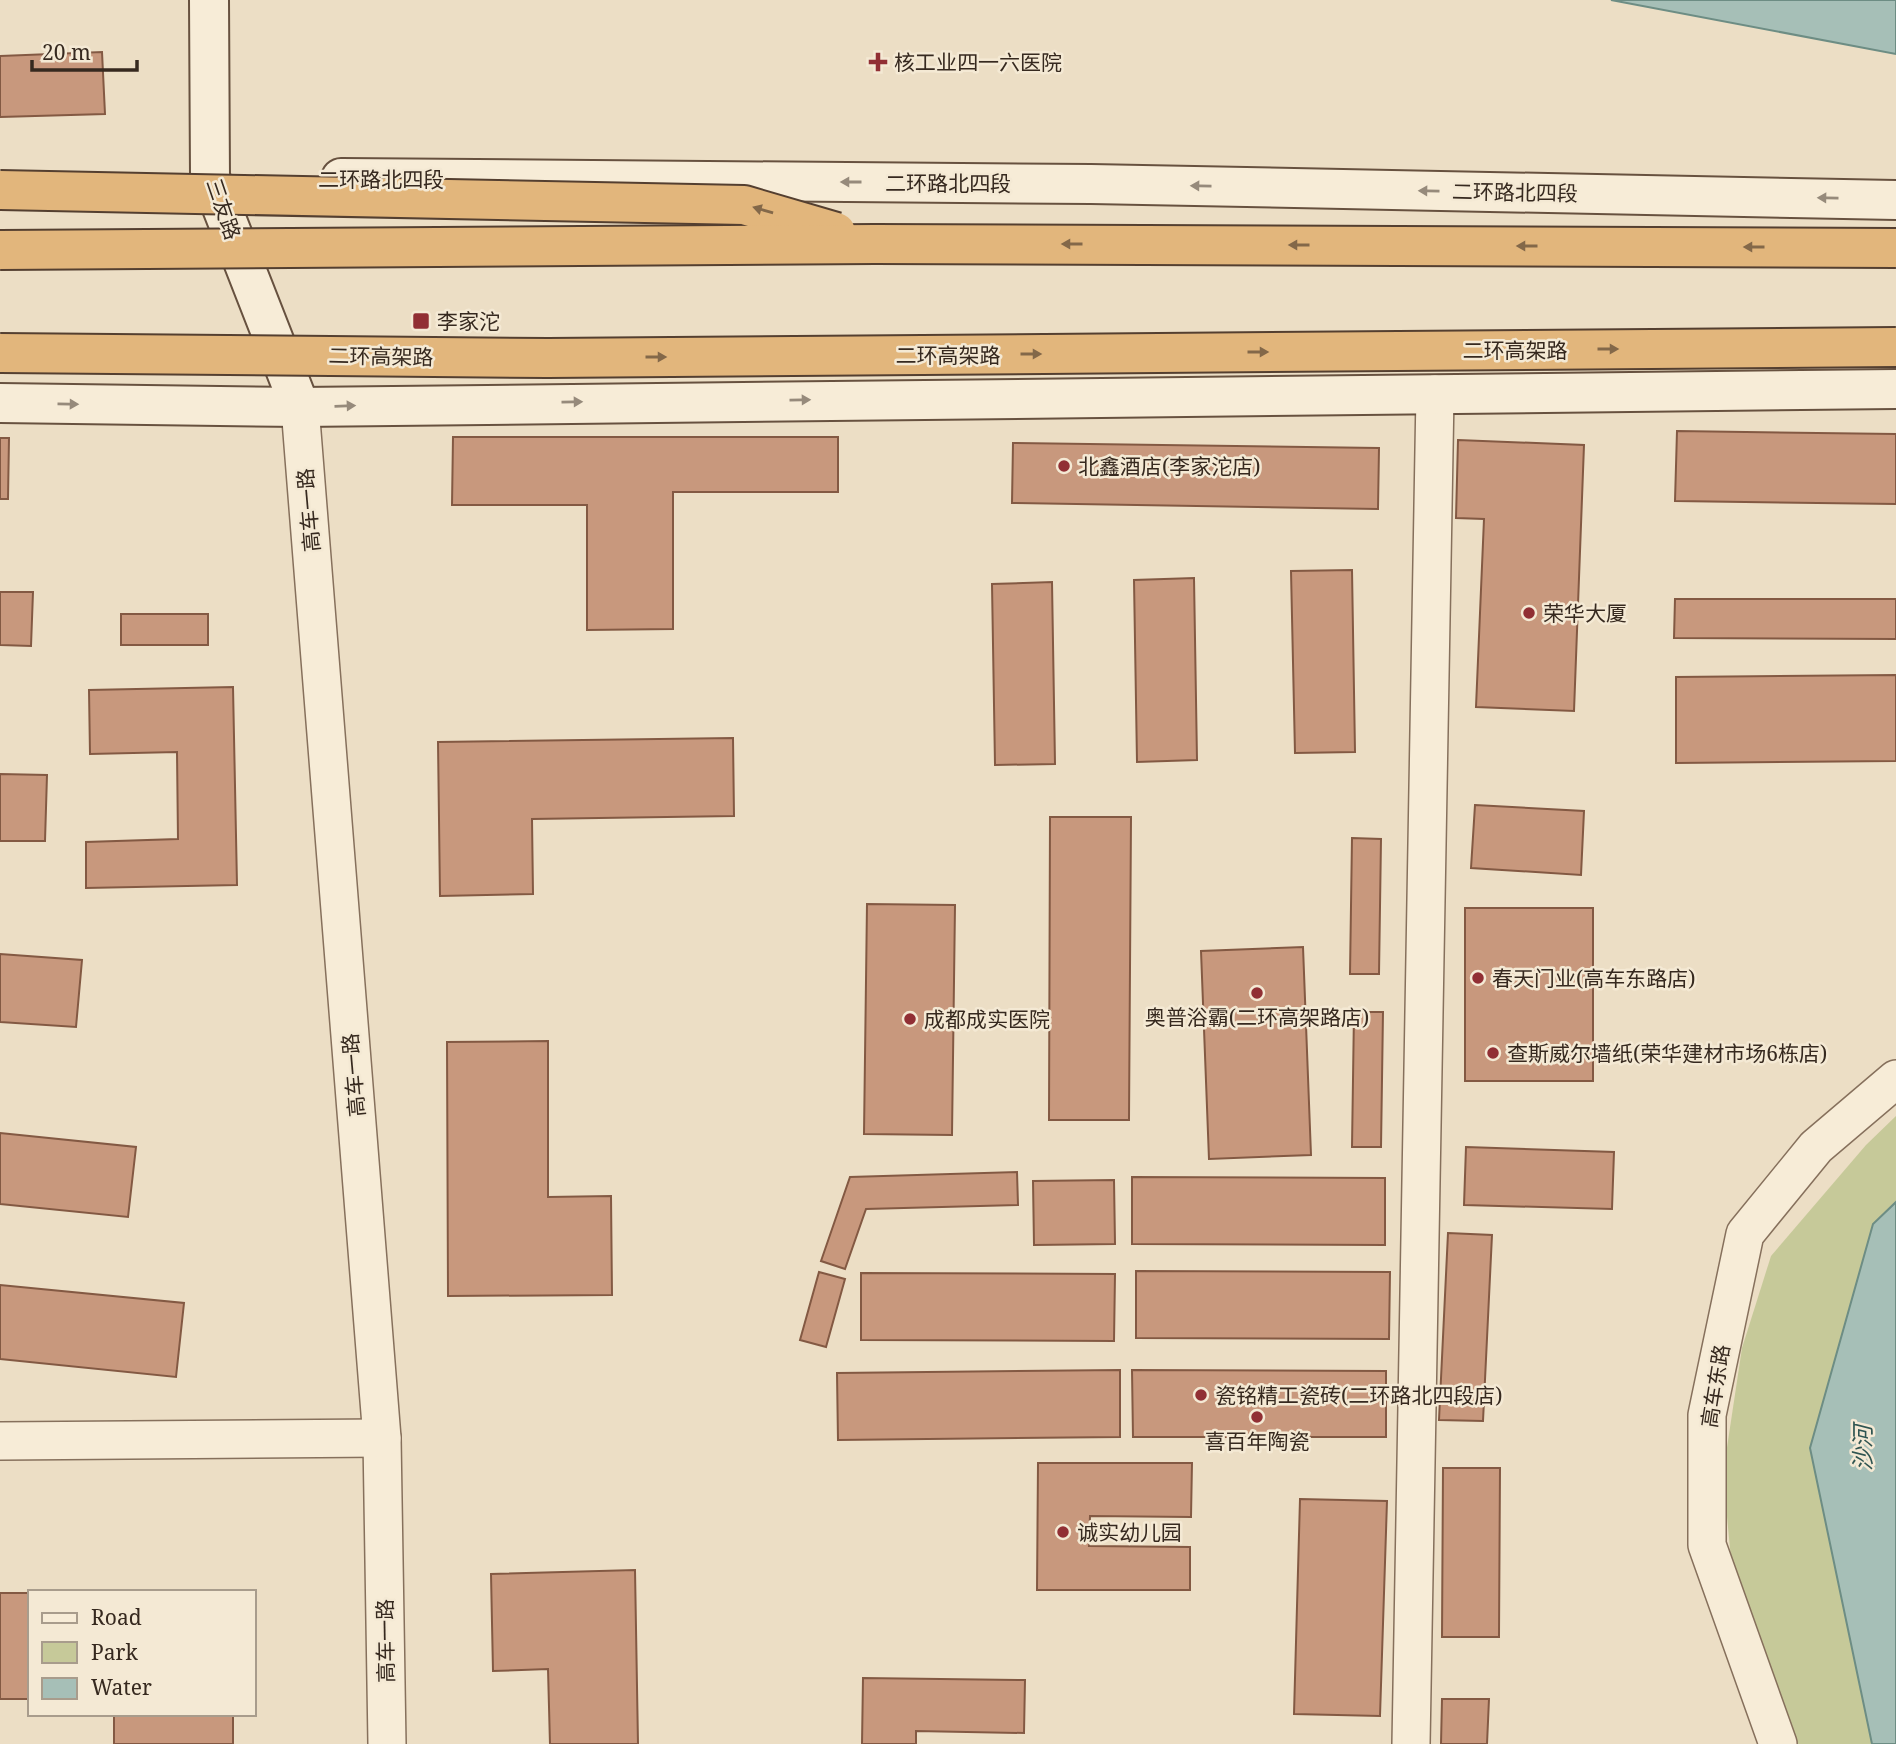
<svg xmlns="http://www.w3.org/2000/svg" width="1896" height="1744" viewBox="0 0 1896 1744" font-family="'Noto Serif','Noto Sans SC',serif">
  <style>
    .green { fill: #c6c999 }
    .water { fill: #a6bfb7; stroke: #6d8d84; stroke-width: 2 }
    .building { fill: #c8987d; stroke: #835943; stroke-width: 2 }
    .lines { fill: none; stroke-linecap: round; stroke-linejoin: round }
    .minor-casing { stroke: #86705c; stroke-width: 40 }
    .secondary-casing { stroke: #67513f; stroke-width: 42 }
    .minor { stroke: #f7ecd7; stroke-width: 37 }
    .secondary { stroke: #f7ecd7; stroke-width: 38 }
    .trunk-bridge-casing { stroke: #543f30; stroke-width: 42; stroke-linecap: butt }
    .trunk-bridge { stroke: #e2b67c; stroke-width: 38 }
    .oneway { fill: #968a7b }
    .oneway2 { fill: #836849 }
    .poi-dot { fill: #912f34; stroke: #f4e9d4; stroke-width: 2.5 }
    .labels { text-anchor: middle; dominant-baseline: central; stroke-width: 5; stroke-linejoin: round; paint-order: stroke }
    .poi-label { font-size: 21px; fill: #36291f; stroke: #f4e9d4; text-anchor: start }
    .street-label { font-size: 21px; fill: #36291f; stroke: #f4e9d4 }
    .water-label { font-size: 23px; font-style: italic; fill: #2f5551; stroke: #f4e9d4 }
  </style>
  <rect width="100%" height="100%" fill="#ecdec5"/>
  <!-- green -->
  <path class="green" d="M1896,1116V1744H1797L1731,1559L1723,1474L1742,1348L1771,1256L1866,1145Z"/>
  <!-- water -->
  <g class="water">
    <path d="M1611,0H1896V54Z"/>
    <path d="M1896,1202V1744H1872L1810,1448L1873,1224Z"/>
  </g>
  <!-- building -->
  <g class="building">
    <path d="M102,52L105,114L0,117V56Z"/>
    <path d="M1677,431L1896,434V504L1675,501Z"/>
    <path d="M453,437H838V492H673V629L587,630V505H452Z"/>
    <path d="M0,438H9L8,499H0Z"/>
    <path d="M1458,440L1584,445L1574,711L1476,707L1484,519L1456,518Z"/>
    <path d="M1013,443L1379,448L1378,509L1012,503Z"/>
    <path d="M1352,570L1355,752L1295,753L1291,571Z"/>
    <path d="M1194,578L1197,760L1137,762L1134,580Z"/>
    <path d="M1052,582L1055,764L995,765L992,584Z"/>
    <path d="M0,592H33L31,646L0,645Z"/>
    <path d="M1675,599H1896V639L1674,638Z"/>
    <rect x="121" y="614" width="87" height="31"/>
    <path d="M1896,675V761L1676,763V677Z"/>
    <path d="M233,687L237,885L86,888V842L178,839L177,752L90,754L89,690Z"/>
    <path d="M733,738L734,816L532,819L533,894L440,896L438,742Z"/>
    <path d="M0,774L47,775L45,841H0Z"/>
    <path d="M1475,805L1584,811L1581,875L1471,868Z"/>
    <path d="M1050,817H1131L1129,1120H1049Z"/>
    <path d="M1352,838L1381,839L1379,974H1350Z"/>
    <path d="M867,904L955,905L952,1135L864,1134Z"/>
    <rect x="1465" y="908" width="128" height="173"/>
    <path d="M1303,947L1311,1155L1209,1159L1201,951Z"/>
    <path d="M0,954L82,960L76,1027L0,1022Z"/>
    <path d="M1354,1012H1383L1381,1147H1352Z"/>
    <path d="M548,1041V1197L611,1196L612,1295L448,1296L447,1042Z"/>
    <path d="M0,1133L136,1147L128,1217L0,1204Z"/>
    <path d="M1466,1147L1614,1152L1612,1209L1464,1205Z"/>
    <path d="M1017,1172L1018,1205L866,1209L845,1269L821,1261L850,1177Z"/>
    <path d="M1132,1177L1385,1178V1245L1132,1244Z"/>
    <path d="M1114,1180L1115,1244L1034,1245L1033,1181Z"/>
    <path d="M1448,1233L1492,1235L1483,1421L1439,1420Z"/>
    <path d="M1136,1271L1390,1272L1389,1339L1136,1338Z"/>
    <path d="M819,1272L845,1279L826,1347L800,1340Z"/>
    <path d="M861,1273L1115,1274L1114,1341L861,1340Z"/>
    <path d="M0,1285L184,1303L176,1377L0,1359Z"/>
    <path d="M1120,1370V1437L838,1440L837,1373Z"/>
    <path d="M1132,1370L1386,1371V1437H1133Z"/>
    <path d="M1038,1463H1192L1191,1517L1090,1516L1089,1546L1190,1547V1590H1037Z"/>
    <path d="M1443,1468H1500L1499,1637H1442Z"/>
    <path d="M1300,1499L1387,1501L1380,1716L1294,1714Z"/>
    <path d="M635,1570L638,1744H550L548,1669L493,1671L491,1574Z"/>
    <rect x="0" y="1593" width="30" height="106"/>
    <path d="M863,1678L1025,1680L1024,1733L916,1731V1744H862Z"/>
    <path d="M1442,1699H1489L1487,1744H1441Z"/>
    <rect x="114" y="1714" width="119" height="30"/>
  </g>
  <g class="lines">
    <!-- minor casing -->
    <g class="minor-casing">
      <g id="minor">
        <path d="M300,407L382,1438L387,1744"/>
        <path d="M0,1441L382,1438"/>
        <path d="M1411,1744L1435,394"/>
        <path d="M1778,1744L1707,1545V1415L1745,1234L1816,1147L1896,1079"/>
      </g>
    </g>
    <!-- secondary casing -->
    <g class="secondary-casing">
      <g id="secondary">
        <path d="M209,0L210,177L300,407"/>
        <path d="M341,178L1091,184L1896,200"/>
        <path d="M0,403L300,407L1896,389"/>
      </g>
    </g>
    <!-- minor -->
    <use href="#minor" class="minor"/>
    <!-- secondary -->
    <use href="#secondary" class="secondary"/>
    <!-- trunk-bridge casing -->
    <g class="trunk-bridge-casing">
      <g id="trunk-bridge">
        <path d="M0,190L744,205L836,232"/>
        <path d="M0,250L875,244L1896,248"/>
        <path d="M0,353L548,358L1896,347"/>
      </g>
    </g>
    <!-- trunk-bridge -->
    <use href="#trunk-bridge" class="trunk-bridge"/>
  </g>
  <!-- one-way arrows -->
  <defs><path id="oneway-solid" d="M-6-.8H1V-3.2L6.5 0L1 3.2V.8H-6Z" transform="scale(1.75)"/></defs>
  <g class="oneway">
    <use href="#oneway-solid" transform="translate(851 182) rotate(-180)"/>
    <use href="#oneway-solid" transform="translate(1201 186) rotate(-179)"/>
    <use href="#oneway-solid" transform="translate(1429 191) rotate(-179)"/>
    <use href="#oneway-solid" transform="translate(1828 198) rotate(-179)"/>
    <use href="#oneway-solid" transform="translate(800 400) rotate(-1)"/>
    <use href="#oneway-solid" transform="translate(572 402) rotate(-1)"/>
    <use href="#oneway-solid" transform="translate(68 404) rotate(1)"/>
    <use href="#oneway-solid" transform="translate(345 406) rotate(-2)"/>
  </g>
  <g class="oneway2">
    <use href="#oneway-solid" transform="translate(763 210) rotate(-164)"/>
    <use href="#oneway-solid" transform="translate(1072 244) rotate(-180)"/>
    <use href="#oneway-solid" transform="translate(1299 245) rotate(-180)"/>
    <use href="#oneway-solid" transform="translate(1527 246) rotate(-180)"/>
    <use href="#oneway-solid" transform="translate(1754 247) rotate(-180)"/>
    <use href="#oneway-solid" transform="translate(1608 349)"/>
    <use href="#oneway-solid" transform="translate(1258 352)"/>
    <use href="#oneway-solid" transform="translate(1031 354)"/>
    <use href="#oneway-solid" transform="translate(656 357)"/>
  </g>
  <!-- markers -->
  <g class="poi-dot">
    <path d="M874.5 51.5h7v7h7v7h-7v7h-7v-7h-7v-7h7z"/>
    <rect x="412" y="312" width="18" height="18" rx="3.5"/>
    <circle cx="1064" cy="466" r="7"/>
    <circle cx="1529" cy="613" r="7"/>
    <circle cx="1478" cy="978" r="7"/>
    <circle cx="1257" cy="993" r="7"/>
    <circle cx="910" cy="1019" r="7"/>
    <circle cx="1493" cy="1053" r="7"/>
    <circle cx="1201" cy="1395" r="7"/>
    <circle cx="1257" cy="1417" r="7"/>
    <circle cx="1063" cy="1532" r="7"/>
  </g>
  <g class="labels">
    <!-- poi labels -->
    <g class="poi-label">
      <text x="894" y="62">核工业四一六医院</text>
      <text x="437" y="321">李家沱</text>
      <text x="1078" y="466">北鑫酒店(李家沱店)</text>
      <text x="1543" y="613">荣华大厦</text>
      <text x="1492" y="978">春天门业(高车东路店)</text>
      <text x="1257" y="1017" text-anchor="middle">奥普浴霸(二环高架路店)</text>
      <text x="924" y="1019">成都成实医院</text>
      <text x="1507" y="1053">查斯威尔墙纸(荣华建材市场6栋店)</text>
      <text x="1215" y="1395">瓷铭精工瓷砖(二环路北四段店)</text>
      <text x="1257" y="1441" text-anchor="middle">喜百年陶瓷</text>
      <text x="1077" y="1532">诚实幼儿园</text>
    </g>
    <!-- street labels -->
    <g class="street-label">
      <text x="381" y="179">二环路北四段</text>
      <text x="948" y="183">二环路北四段</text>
      <text transform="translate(1515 192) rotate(1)">二环路北四段</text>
      <text transform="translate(224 209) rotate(71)">三友路</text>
      <text x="1515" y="350">二环高架路</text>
      <text x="948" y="355">二环高架路</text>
      <text transform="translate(381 356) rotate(1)">二环高架路</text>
      <text transform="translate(308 510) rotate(-95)">高车一路</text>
      <text transform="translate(353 1075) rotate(-95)">高车一路</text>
      <text transform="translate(1715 1386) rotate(-81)">高车东路</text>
      <text transform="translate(385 1641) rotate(-91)">高车一路</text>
    </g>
    <!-- water labels -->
    <g class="water-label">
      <text transform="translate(1862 1448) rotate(-90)">沙河</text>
    </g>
  </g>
  <!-- legend -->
  <rect x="28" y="1590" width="228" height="126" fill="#f4e9d4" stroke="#a89c8c" stroke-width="2"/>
  <rect x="42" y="1613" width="35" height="10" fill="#f7ecd7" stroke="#a89c8c" stroke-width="2"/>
  <text x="91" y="1625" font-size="21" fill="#36291f">Road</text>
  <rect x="42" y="1642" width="35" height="21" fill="#c6c999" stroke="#a89c8c" stroke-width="2"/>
  <text x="91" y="1660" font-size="21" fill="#36291f">Park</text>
  <rect x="42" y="1678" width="35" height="21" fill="#a6bfb7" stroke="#a89c8c" stroke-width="2"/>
  <text x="91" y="1695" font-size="21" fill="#36291f">Water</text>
  <!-- scale -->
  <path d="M32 60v10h105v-10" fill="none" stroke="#36291f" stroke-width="3.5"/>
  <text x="42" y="60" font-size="21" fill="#36291f" stroke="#f4e9d4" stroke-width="5" paint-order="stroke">20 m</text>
</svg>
